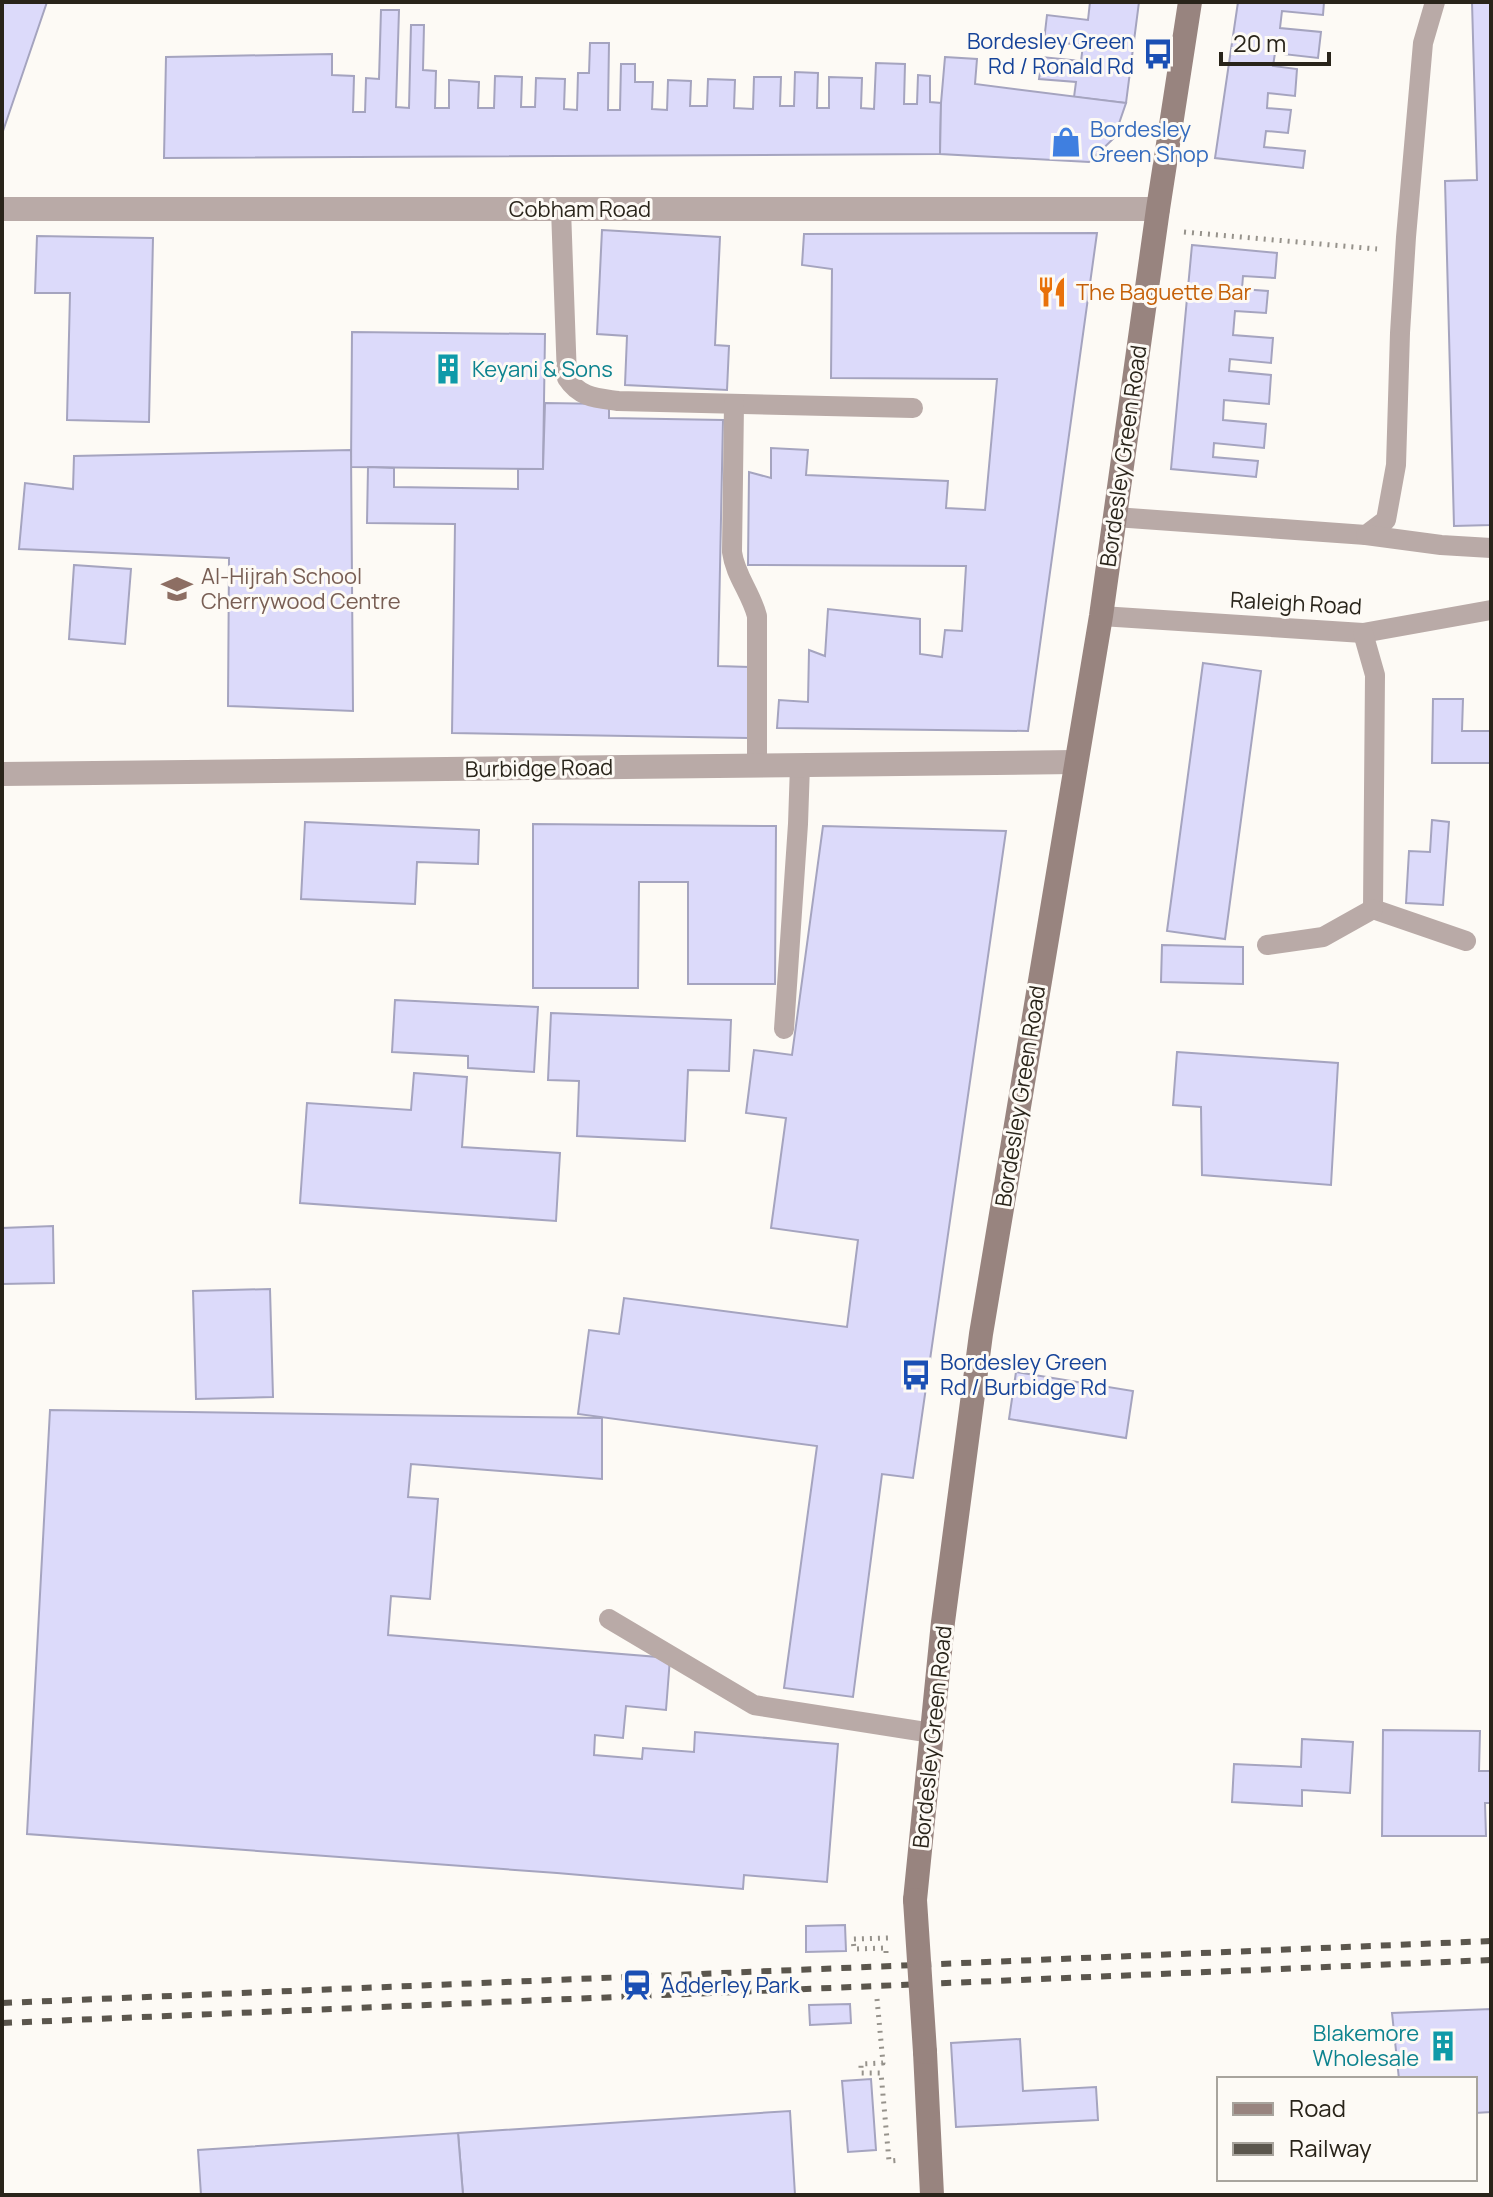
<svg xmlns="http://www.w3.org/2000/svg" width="1493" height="2197" viewBox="0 0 1493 2197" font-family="Manrope,sans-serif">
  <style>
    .building { fill: #dcdafa; stroke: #a5a4bf; stroke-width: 2 }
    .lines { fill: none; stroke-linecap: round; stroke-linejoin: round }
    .path { stroke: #96928b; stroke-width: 5; stroke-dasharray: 2 6; stroke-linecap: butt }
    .lane { stroke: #b9aaa7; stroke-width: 20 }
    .street { stroke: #b9aaa7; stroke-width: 24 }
    .secondary { stroke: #98847f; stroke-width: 24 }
    .rail { stroke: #5b564d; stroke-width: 6; stroke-dasharray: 10 10; stroke-linecap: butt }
    .secondary-bridge { stroke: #98847f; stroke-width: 24 }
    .labels { text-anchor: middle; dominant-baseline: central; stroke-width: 6; stroke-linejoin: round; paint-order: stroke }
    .transit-label { font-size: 22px; fill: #164399; stroke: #fdfaf5; text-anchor: start }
    .shop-label { font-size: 22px; fill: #366cbe; stroke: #fdfaf5; text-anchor: start }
    .street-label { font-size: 22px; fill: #29241a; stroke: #fdfaf5 }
    .food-label { font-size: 22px; fill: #c56008; stroke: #fdfaf5; text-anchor: start }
    .culture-label { font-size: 22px; fill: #0d838f; stroke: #fdfaf5; text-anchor: start }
    .education-label { font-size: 22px; fill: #785e54; stroke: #fdfaf5; text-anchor: start }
  </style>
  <rect width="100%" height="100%" fill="#fdfaf5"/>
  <!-- building -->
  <g class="building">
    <path d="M2,2H47L2,134Z"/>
    <path d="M1090,2H1139L1126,103L1074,97L1076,82L1039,79L1042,57L1081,61L1083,45L1044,41L1047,15L1088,20Z"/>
    <path d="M1238,2H1324L1323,15L1282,11L1280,28L1321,32L1318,58L1275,53L1273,66L1297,69L1295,96L1268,93L1267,108L1291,110L1288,133L1266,131L1264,147L1305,151L1303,168L1215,158Z"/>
    <path d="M1472,2H1491V525L1454,526L1445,181L1477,180Z"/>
    <path d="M381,10H399L396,107L409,108L411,25H424L423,70L436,71L435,108H449V80L479,82L478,108H494L495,76L522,77L521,107H535L536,78L565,79L564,109L577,110L578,73H589L590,43H609L608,110H620L621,64H635V82H653L652,109L667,110L668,80L691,81L690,106H707L708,79L735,80L734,108L753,109L754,77H781L780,106H794L795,72L818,73L817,108H829V77L862,78L861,108L874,109L876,63L905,64L904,104H917L918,75L930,76V102L941,103L940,154L164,158L166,57L332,54V75L354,76L353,112H365L366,78L379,79Z"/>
    <path d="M945,57L977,59L975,84L1126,103L1114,138L1089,162L940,154L941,103Z"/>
    <path d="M602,230L720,237L715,345L729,346L727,390L625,385L627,336L597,334Z"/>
    <path d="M1097,233L1028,731L777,728L779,700L808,702L809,650L825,656L828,609L920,619V654L942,657L945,630L962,631L966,566L748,565L749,472L771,478V448L808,450L806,475L948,481L946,508L985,510L997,379L831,378L832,269L802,265L804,234Z"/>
    <path d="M37,236L153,238L149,422L67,420L70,293H35Z"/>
    <path d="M1192,245L1277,253L1275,278L1243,276L1242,289L1268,291L1266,313L1235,311L1233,335L1273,338L1271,363L1230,359L1229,371L1271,375L1269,404L1224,400L1223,420L1266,424L1264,448L1214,443L1213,457L1258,461L1256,477L1171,469Z"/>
    <path d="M352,332L545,334L543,469L351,467Z"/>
    <path d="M545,403L609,404V418L723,420L718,666L749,667L748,738L452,733L455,524L367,523L368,467L394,468V487L518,489V469H543Z"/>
    <path d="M351,450L353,711L228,706L229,558L19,549L25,483L73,489L74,456Z"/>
    <path d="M74,565L131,569L125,644L69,639Z"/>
    <path d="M1203,663L1261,671L1225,939L1167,931Z"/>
    <path d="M1433,699H1463L1462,731H1491V763H1432Z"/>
    <path d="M1432,820L1449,822L1443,905L1406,903L1409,851L1430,852Z"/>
    <path d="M305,822L479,830L478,864L417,862L415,904L301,899Z"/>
    <path d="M533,824L776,826L775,984H688V882H639L638,988H533Z"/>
    <path d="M823,826L1006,831L913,1478L882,1474L853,1697L784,1688L817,1446L578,1414L589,1330L619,1334L624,1298L847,1327L858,1240L771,1228L786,1118L746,1113L754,1050L792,1055Z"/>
    <path d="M1162,945L1243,947V984L1161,982Z"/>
    <path d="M395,1000L538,1007L534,1072L468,1068V1056L392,1052Z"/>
    <path d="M551,1013L731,1020L729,1071L688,1070L685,1141L577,1136L579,1081L548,1080Z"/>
    <path d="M1177,1052L1338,1063L1331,1185L1202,1175L1201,1107L1173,1105Z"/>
    <path d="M414,1073L467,1077L462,1147L560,1153L556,1221L300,1203L307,1103L411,1110Z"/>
    <path d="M53,1226L54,1283L2,1284V1228Z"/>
    <path d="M270,1289L273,1397L196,1399L193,1291Z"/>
    <path d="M1016,1372L1133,1391L1126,1438L1009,1419Z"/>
    <path d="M50,1410L602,1418V1479L411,1464L408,1497L438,1499L430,1599L391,1596L388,1635L670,1658L666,1710L626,1706L623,1738L595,1735L594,1755L642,1759L643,1748L694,1752L695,1732L838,1744L827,1882L744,1875L743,1889L557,1873L27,1834Z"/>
    <path d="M1383,1730L1480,1731L1479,1771H1491V1803H1485L1486,1836H1382Z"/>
    <path d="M1302,1739L1353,1742L1350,1793L1302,1790V1806L1232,1802L1234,1764L1301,1767Z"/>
    <path d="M845,1925L846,1951L806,1952V1926Z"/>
    <path d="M850,2004L851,2023L810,2025L809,2005Z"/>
    <path d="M1491,2009V2112L1475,2113V2079H1399L1392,2013Z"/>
    <path d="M1020,2039L1023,2091L1096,2087L1098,2120L956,2127L951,2043Z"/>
    <path d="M871,2079L876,2150L848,2152L842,2081Z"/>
    <path d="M790,2111L795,2195H463L458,2133Z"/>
    <path d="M458,2133L463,2195H201L198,2150Z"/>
  </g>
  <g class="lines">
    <!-- path -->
    <g class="path">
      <path d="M1184,232L1377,249"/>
      <path d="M886,1953V1948L854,1949L853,1939L888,1938"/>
      <path d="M877,1999L883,2063L861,2064V2073H881L889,2161L901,2160"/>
    </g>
    <!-- lane -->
    <g class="lane">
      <path d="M561,209L567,378C580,398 597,398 618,401L913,408"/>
      <path d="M734,404L732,552C735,575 751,593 757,616V766"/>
      <path d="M1115,517L1366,535L1386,520L1396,465L1400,333L1406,237L1423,43L1435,2"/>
      <path d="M1366,535L1441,545L1491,548"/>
      <path d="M1101,616L1363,633L1491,610"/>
      <path d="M1363,633L1375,675L1373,909L1466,941"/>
      <path d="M1267,945L1323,937L1373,909"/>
      <path d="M784,1029L798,824L800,765"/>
      <path d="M609,1619L754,1705L932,1733"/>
    </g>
    <!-- street -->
    <g class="street">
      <path d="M2,209H1158"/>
      <path d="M2,774L1075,762"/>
    </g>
    <!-- secondary -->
    <g class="secondary">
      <path d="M915,1900L943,1622L981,1334L1101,616L1158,209L1190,2"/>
      <path d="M925,2052L932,2195"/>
    </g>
    <!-- rail -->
    <g class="rail">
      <path d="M2,2003L1491,1941"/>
      <path d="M2,2023L1491,1960"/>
    </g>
    <!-- secondary-bridge -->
    <path class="secondary-bridge" d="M915,1900L925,2052"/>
  </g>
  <!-- icons -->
  <defs>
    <g id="bus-bare" transform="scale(2.4)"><path d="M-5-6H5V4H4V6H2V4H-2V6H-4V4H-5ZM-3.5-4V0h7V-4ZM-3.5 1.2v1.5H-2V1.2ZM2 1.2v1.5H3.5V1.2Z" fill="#1a4fb4" stroke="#fdfaf5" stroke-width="2.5" paint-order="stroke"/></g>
    <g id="shop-bare" transform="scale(2.4)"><path d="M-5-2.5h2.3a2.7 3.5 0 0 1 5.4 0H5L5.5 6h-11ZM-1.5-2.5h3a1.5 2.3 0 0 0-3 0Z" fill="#3f7fe0" stroke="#fdfaf5" stroke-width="2.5" paint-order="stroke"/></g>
    <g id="restaurant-bare" transform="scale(2.4)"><path d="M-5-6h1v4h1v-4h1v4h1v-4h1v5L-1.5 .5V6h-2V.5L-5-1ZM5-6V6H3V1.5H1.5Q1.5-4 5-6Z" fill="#e8710a" stroke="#fdfaf5" stroke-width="2.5" paint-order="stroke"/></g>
    <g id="building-bare" transform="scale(2.4)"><path d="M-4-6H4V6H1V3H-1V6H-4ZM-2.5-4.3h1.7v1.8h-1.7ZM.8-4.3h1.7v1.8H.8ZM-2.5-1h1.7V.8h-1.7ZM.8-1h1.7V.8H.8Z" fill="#0f9aa8" stroke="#fdfaf5" stroke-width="2.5" paint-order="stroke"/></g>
    <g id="school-bare" transform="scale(2.4)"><path d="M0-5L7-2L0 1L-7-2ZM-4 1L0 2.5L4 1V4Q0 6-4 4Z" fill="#8d6e63" stroke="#fdfaf5" stroke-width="2.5" paint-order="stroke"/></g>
    <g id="station-bare" transform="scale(2.4)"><path d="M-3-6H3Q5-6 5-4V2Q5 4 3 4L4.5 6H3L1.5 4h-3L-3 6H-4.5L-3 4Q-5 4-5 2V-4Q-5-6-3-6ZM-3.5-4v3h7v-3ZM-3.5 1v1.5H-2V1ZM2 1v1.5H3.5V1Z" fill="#1a4fb4" stroke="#fdfaf5" stroke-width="2.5" paint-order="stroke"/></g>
  </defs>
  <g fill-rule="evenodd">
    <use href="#bus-bare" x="1158" y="54"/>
    <use href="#shop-bare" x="1066" y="142"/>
    <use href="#restaurant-bare" x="1052" y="292"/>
    <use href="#building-bare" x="448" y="369"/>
    <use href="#school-bare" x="177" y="589"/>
    <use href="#bus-bare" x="916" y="1375"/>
    <use href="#station-bare" x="637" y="1985"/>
    <use href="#building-bare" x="1443" y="2046"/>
  </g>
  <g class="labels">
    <!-- transit labels -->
    <g class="transit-label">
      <text x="1134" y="41" text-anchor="end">Bordesley Green<tspan x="1134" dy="25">Rd / Ronald Rd</tspan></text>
      <text x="940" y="1362">Bordesley Green<tspan x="940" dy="25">Rd / Burbidge Rd</tspan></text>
      <text x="661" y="1985">Adderley Park</text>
    </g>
    <!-- shop labels -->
    <g class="shop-label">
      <text x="1090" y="129">Bordesley<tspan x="1090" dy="25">Green Shop</tspan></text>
    </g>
    <!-- street labels -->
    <g class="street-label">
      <text x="580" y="209">Cobham Road</text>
      <text transform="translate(1123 456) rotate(-82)">Bordesley Green Road</text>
      <text transform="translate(1296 603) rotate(3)">Raleigh Road</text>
      <text transform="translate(539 768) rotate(-1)">Burbidge Road</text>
      <text transform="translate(1020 1096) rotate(-81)">Bordesley Green Road</text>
      <text transform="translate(932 1737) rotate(-84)">Bordesley Green Road</text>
    </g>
    <!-- food labels -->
    <g class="food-label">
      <text x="1076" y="292">The Baguette Bar</text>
    </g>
    <!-- culture labels -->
    <g class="culture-label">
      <text x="472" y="369">Keyani &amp; Sons</text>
      <text x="1419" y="2033" text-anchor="end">Blakemore<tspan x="1419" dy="25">Wholesale</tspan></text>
    </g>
    <!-- education labels -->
    <g class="education-label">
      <text x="201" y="576">Al-Hijrah School<tspan x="201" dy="25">Cherrywood Centre</tspan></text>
    </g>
  </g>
  <!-- border -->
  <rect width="1493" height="2197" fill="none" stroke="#29241a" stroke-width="8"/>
  <!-- legend -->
  <rect x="1217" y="2077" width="260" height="104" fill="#fdfaf5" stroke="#a8a49d" stroke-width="2"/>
  <rect x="1233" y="2103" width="40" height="12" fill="#98847f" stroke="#a8a49d" stroke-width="2"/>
  <text x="1289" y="2117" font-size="24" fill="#29241a">Road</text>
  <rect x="1233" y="2143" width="40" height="12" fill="#5b564d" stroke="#a8a49d" stroke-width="2"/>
  <text x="1289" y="2157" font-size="24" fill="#29241a">Railway</text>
  <!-- scale -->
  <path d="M1221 52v12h108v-12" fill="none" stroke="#29241a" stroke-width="4"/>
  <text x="1233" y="52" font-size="24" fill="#29241a" stroke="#fdfaf5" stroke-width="6" paint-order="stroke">20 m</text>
</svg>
